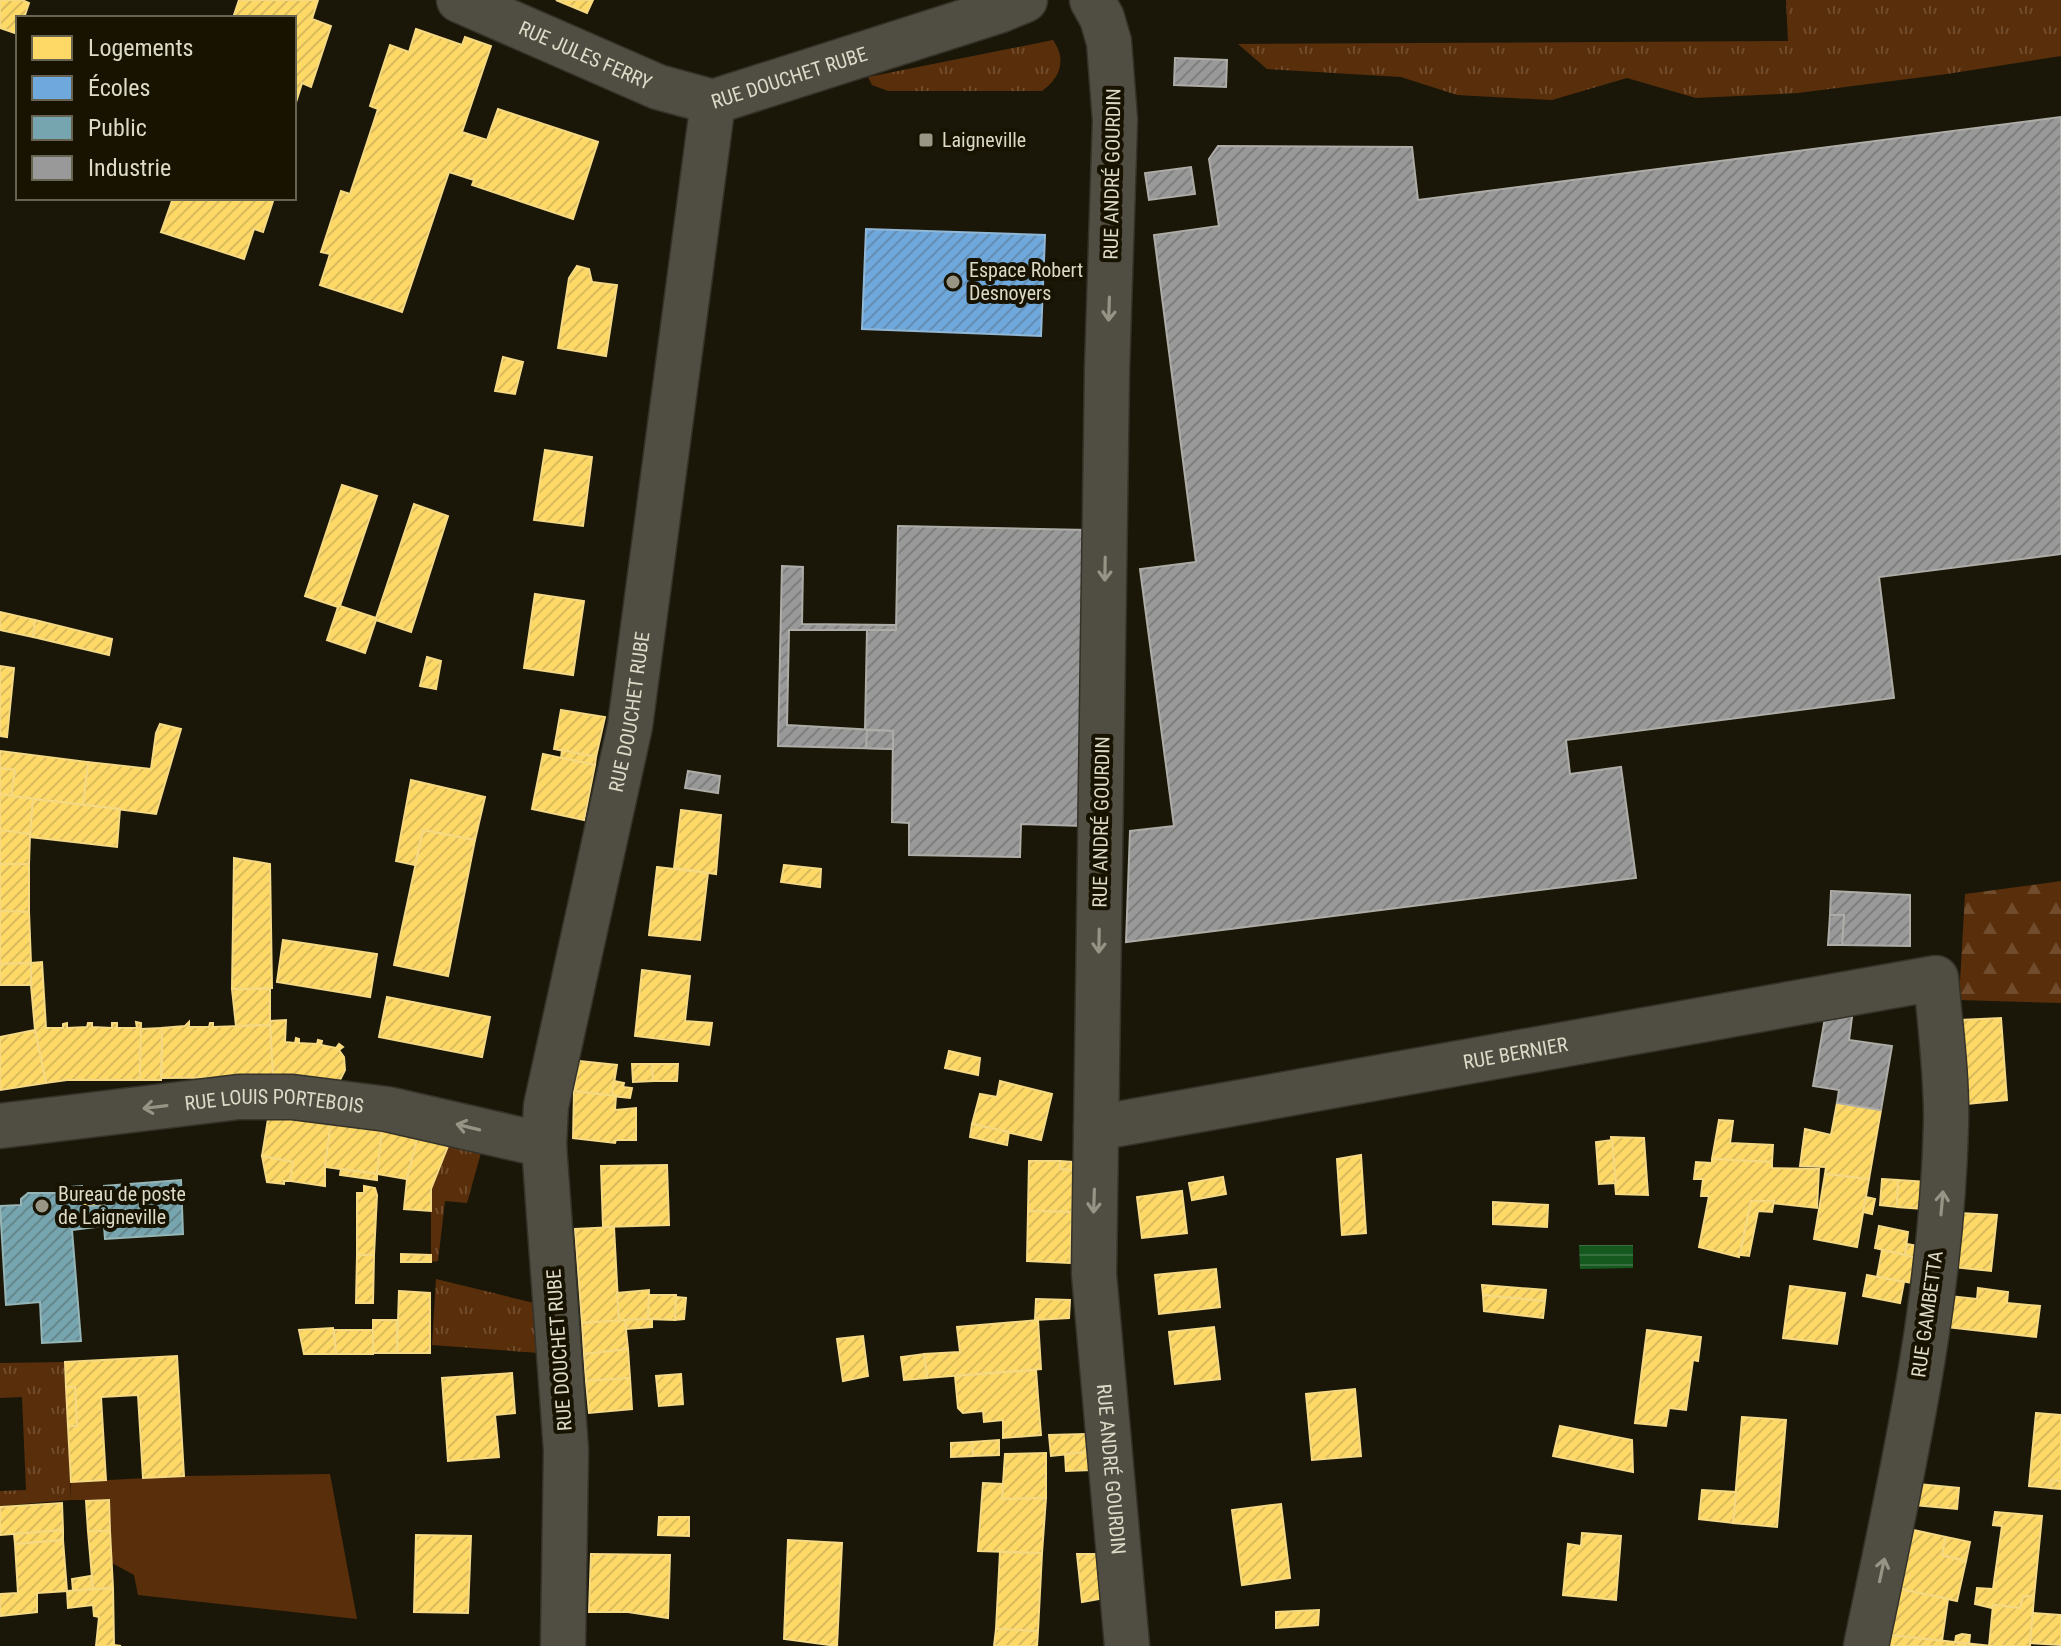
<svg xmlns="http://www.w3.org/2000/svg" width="2061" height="1646" viewBox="0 0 2061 1646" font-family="'Roboto Condensed',sans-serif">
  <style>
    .grass { fill: url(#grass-tufts) }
    .forest { fill: url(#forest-firs) }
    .green { fill: #592e0b }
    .water { fill: url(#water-rules) }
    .homes { fill: url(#homes-hatch); stroke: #f5d983; stroke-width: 2 }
    .schools { fill: url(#schools-hatch); stroke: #90b7d6; stroke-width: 2 }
    .public { fill: url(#public-hatch); stroke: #95b5b6; stroke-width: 2 }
    .industry { fill: url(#industry-hatch); stroke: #adaca7; stroke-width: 2 }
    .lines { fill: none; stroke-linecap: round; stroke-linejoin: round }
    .street-casing { stroke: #353329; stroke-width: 47 }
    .street { stroke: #504e42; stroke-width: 44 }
    .oneway { stroke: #969485 }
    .poi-dot { fill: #999685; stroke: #171300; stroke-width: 3 }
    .labels { text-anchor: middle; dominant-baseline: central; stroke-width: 8; stroke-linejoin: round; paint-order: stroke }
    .street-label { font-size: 20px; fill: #dddac8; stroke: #171300 }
    .poi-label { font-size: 20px; fill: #dddac8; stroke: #171300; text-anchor: start }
  </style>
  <defs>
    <pattern id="grass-tufts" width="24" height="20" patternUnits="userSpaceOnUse" patternTransform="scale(2)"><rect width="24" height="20" fill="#592e0b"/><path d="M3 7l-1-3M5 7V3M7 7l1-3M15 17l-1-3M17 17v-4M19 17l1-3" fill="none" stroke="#704c2d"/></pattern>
    <pattern id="forest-firs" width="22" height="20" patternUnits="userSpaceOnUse" patternTransform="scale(2)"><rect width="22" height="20" fill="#592e0b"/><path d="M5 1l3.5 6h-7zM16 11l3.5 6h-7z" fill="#704c2d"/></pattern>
    <pattern id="water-rules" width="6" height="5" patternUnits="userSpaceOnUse" patternTransform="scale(2)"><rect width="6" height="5" fill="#16591f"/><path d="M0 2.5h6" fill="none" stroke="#37703e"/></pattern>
    <pattern id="homes-hatch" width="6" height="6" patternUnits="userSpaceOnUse" patternTransform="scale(2)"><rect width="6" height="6" fill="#ffd966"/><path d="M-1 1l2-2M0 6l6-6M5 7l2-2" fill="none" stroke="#d9bb5e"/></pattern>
    <pattern id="schools-hatch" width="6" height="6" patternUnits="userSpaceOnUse" patternTransform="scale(2)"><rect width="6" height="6" fill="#6fa8dc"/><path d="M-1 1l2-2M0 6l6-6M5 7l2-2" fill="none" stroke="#648eb4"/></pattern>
    <pattern id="public-hatch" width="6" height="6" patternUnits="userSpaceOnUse" patternTransform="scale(2)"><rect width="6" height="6" fill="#76a5af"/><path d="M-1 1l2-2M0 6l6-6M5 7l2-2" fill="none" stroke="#66878c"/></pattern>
    <pattern id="industry-hatch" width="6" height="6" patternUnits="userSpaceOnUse" patternTransform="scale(2)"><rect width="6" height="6" fill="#999"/><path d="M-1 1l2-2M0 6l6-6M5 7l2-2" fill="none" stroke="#7f7f7d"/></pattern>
  </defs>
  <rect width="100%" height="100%" fill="#1a1708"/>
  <!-- grass -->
  <g class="grass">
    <path d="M1786,0H2061V56L1947,74L1798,93L1696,98L1627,78L1552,100L1457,95L1401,77L1267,69L1238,44L1788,41Z"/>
    <path d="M1053,40C1067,60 1060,78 1042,91H888L872,85L868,77Z"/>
    <path d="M448,1146L481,1153L467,1203L445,1201L438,1261L431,1262V1189Z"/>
    <path d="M436,1279L534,1303L539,1353L432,1345Z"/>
    <path d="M65,1362L71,1500L0,1506V1491L26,1490L22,1397L0,1398V1363Z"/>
  </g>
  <!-- forest -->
  <path class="forest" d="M2061,881V1003L1959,1000L1965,894Z"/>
  <!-- green -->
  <path class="green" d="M330,1474L357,1619L138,1595L134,1575L112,1563L109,1500H71V1482L184,1476Z"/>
  <!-- water -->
  <path class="water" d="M1579,1245H1633V1268L1580,1269Z"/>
  <!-- homes -->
  <g class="homes">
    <path d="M0,0H22L29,3L24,18H18V34L0,28Z"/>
    <path d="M239,0H318L312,19L331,26L311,87L302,83L294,109V18H233Z"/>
    <path d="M556,0H593L587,13Z"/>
    <path d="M416,29L462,45L465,37L491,46L462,132L487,140L498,109L598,142L573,219L472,185L474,180L449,172L402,312L320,285L330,254L321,252L341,191L350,194L378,109L370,106L390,45L409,52Z"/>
    <path d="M173,198H274L263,232L254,229L244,259L161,232Z"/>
    <path d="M577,266L589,269L592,282L617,285L606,356L558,348L569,278Z"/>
    <path d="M503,357L523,362L515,394L495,391Z"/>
    <path d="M545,450L592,457L583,526L534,520Z"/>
    <path d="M342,485L377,496L340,606L376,618L414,504L448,516L411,632L376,620L365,653L327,640L338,607L305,596Z"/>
    <path d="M535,594L584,601L573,675L524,668Z"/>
    <path d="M0,612L35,620L33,637L0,630Z"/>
    <path d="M35,620L112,639L109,655L33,637Z"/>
    <path d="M427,657L441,661L436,689L420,686Z"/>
    <path d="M0,666L14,668L7,737L0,736Z"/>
    <path d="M561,710L605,717L596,757L554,749Z"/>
    <path d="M160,724L181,729L156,814L83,805L88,762L151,769L156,733Z"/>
    <path d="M562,750L596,757L595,765L561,758Z"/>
    <path d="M0,751L88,762L83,805L11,796L15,770L0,768Z"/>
    <path d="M543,754L595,765L584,820L532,809Z"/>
    <path d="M0,768L15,770L11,796L0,794Z"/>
    <path d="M411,780L485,797L475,840L423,830L415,865L396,861Z"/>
    <path d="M0,794L33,799L30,834L0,830Z"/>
    <path d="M33,799L120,809L117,847L30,837Z"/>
    <path d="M681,810L721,815L716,874L674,868Z"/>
    <path d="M0,830L30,834L29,864H0Z"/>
    <path d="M423,830L475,840L448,976L394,965Z"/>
    <path d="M234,858L270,864L272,988L232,989Z"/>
    <path d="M0,864H29V912L0,911Z"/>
    <path d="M784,865L821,869L820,887L781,882Z"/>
    <path d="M657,867L708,873L700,940L649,935Z"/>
    <path d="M0,911L29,912L31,963L0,964Z"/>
    <path d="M283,940L377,954L370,997L277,982Z"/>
    <path d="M42,962L46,1028H63V1024L67,1023V1028L87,1027L88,1023H92V1027L112,1028V1023H117V1028H137L136,1022L141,1023L140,1080H67L46,1083L35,1030L31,985V963Z"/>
    <path d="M31,963V985H0V964Z"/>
    <path d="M642,970L690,976L685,1021L712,1023L709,1045L635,1036Z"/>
    <path d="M232,989H270V1025L236,1026Z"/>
    <path d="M387,997L490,1017L482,1057L379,1037Z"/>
    <path d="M2001,1018L2007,1100L1967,1104L1960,1020Z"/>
    <path d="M286,1020L285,1042L295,1043L296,1038L299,1039V1043L317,1044L318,1040L322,1041L321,1045L336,1048L339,1044L343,1047L339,1050L344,1057L345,1070L338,1084L273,1077L270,1021Z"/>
    <path d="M189,1022V1027H209L210,1023H213V1027L270,1025L273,1077L162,1078V1028L185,1026Z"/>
    <path d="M162,1028L161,1080H140L141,1029Z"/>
    <path d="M35,1030L46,1083L0,1090V1037Z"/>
    <path d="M949,1051L980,1058L978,1075L945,1068Z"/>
    <path d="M579,1061L617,1065L612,1096L574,1091Z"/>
    <path d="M632,1064H652L653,1081L633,1082Z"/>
    <path d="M652,1064H678L677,1081H653Z"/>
    <path d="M614,1081L624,1083L623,1087L632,1088L630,1098L612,1096Z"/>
    <path d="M1000,1081L1052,1094L1041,1140L972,1124L980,1094L997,1097Z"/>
    <path d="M574,1091L616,1096L615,1110L636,1108V1140H616L615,1143L573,1138Z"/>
    <path d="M1837,1103L1881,1110L1869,1179L1825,1174L1826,1167L1800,1166L1805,1129L1831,1135Z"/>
    <path d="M269,1113L331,1122L325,1167V1186L290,1181L293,1162L262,1156Z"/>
    <path d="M1719,1120L1733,1121L1730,1143L1773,1145L1772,1162L1712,1159Z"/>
    <path d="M331,1122L382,1130L377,1174L325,1167Z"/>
    <path d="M972,1124L1009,1132L1007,1145L970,1137Z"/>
    <path d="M382,1130L418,1135L407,1179L377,1174Z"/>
    <path d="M418,1135L448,1146L431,1189V1211L404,1209L407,1179Z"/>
    <path d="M1611,1137L1644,1138L1648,1195L1616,1194Z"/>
    <path d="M1612,1140L1616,1183L1599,1184L1596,1142Z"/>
    <path d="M1361,1155L1366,1233L1342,1235L1337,1159Z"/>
    <path d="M262,1156L293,1162L290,1181H284V1184L267,1182Z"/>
    <path d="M1712,1159L1772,1162V1168L1819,1169L1817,1208L1751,1201L1739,1257L1699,1247L1709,1196H1701L1703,1179H1694L1696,1162L1712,1163Z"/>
    <path d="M1029,1161H1060V1169L1073,1170L1072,1212L1028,1211Z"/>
    <path d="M1060,1161L1073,1162V1170L1060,1169Z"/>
    <path d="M667,1165L669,1225L603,1227L601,1166Z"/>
    <path d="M341,1169L377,1174V1180L340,1175Z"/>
    <path d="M1825,1174L1869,1179L1857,1247L1814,1239Z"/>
    <path d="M1223,1177L1226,1194L1192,1200L1189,1183Z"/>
    <path d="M1882,1179L1898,1180L1897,1207L1880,1205Z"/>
    <path d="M1898,1180L1927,1182L1923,1209L1897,1207Z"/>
    <path d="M364,1186L375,1188L377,1195L374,1255H357V1193H364Z"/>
    <path d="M103,1189L105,1205L82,1207V1191Z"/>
    <path d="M1182,1191L1187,1233L1142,1238L1137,1197Z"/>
    <path d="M1866,1197L1875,1199L1872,1214L1863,1212Z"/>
    <path d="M1751,1201H1774L1772,1212L1758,1211L1749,1256L1740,1255Z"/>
    <path d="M1493,1202L1548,1205L1547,1227L1493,1224Z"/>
    <path d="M1028,1211L1072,1212L1070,1263L1027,1261Z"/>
    <path d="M1959,1213L1997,1215L1991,1271L1954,1267Z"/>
    <path d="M1879,1226L1908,1232L1905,1255L1875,1248Z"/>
    <path d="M614,1227L619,1321L582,1323L575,1229Z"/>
    <path d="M1907,1244L1918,1246L1917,1258L1905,1255Z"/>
    <path d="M1882,1250L1917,1258L1913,1283L1877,1277Z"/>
    <path d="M401,1254L431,1255V1262H401Z"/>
    <path d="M357,1255H374L373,1303H356Z"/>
    <path d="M1216,1269L1220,1307L1159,1314L1155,1275Z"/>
    <path d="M1867,1275L1904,1282L1900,1303L1863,1296Z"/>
    <path d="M1482,1285L1546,1290L1545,1301L1483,1295Z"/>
    <path d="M1790,1286L1845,1293L1837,1344L1783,1338Z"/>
    <path d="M1978,1288L2008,1292L2007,1303L2040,1306L2036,1337L1947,1327L1950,1296L1977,1299Z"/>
    <path d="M649,1290L648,1319L619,1321L617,1293Z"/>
    <path d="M399,1291L430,1293V1353H397Z"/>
    <path d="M649,1295H676L675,1320L648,1319Z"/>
    <path d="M1483,1295L1545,1301L1543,1318L1484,1311Z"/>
    <path d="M676,1297L686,1298L684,1319L675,1320Z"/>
    <path d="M1036,1299L1070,1300L1069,1318L1035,1320Z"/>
    <path d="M648,1319H652V1327L626,1329L625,1320Z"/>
    <rect x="373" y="1320" width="24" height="33"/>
    <path d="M625,1320L628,1349L584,1354L582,1323Z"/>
    <path d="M1038,1320L1041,1369L927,1378L924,1354L960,1352L957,1327Z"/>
    <path d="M1214,1327L1220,1379L1175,1384L1169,1332Z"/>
    <path d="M333,1328L336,1354H304L299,1330Z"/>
    <path d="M334,1330H373V1354H336Z"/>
    <path d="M1647,1330L1701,1337L1698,1361L1693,1360L1686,1410L1669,1408L1666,1426L1635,1423Z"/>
    <path d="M863,1336L868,1376L843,1381L837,1339Z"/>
    <path d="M628,1349L630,1378L586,1381L584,1354Z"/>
    <path d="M924,1354L927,1378L904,1380L901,1357Z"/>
    <path d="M177,1356L184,1476L143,1478L138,1395L101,1397L106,1480L71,1482L68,1426H77L75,1387H66L65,1362Z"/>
    <path d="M1036,1370L1041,1435L1003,1438V1420L984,1422L983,1411L963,1413L958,1408L955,1376Z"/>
    <path d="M512,1373L515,1413L495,1415L499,1457L448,1461L442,1378Z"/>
    <path d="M681,1374L683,1404L659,1406L656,1376Z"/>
    <path d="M630,1378L632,1409L589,1413L586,1381Z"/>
    <path d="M66,1387H75L77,1426H68Z"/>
    <path d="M1355,1389L1361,1456L1312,1460L1306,1394Z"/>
    <path d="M2036,1413L2061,1415V1481L2051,1480L2050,1488L2029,1486Z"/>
    <path d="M1742,1417L1786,1420L1777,1527L1733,1523Z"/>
    <path d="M1560,1426L1632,1440L1633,1472L1553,1456Z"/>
    <path d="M1086,1434L1089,1452L1051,1456L1049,1435Z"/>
    <path d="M999,1440V1455L973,1456L972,1442Z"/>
    <path d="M972,1442L973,1456L951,1457V1443Z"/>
    <path d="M1089,1452L1092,1470L1066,1471L1065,1454Z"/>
    <path d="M1046,1453V1498L1002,1499L1005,1454Z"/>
    <path d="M2051,1480L2061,1481V1489L2050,1488Z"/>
    <path d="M983,1483L1003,1484L1002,1499L1046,1498L1042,1553L978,1551Z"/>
    <path d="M1918,1484L1959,1488L1957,1509L1914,1505Z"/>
    <path d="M1702,1490L1736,1492L1733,1523L1699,1519Z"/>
    <path d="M109,1500L110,1531H88L86,1501Z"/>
    <path d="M62,1503L63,1530L0,1535V1507Z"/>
    <path d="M1281,1504L1290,1578L1242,1585L1232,1510Z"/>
    <path d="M1995,1512L2042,1516L2034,1597L2023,1596L2020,1608L1993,1605L1992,1608L1975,1604L1977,1588L1993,1589L2002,1526L1993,1525Z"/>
    <path d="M659,1517H689V1536L658,1535Z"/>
    <path d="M1909,1529L1946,1537L1942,1555L1966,1561L1957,1601L1896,1588Z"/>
    <path d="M63,1530V1540L15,1544L14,1534Z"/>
    <path d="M88,1531H110L113,1588L93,1589Z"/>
    <path d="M1582,1533L1621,1536L1616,1600L1563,1595L1568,1544L1581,1546Z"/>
    <path d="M416,1535L471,1536L468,1613L414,1612Z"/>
    <path d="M1946,1537L1970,1542L1966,1561L1942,1555Z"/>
    <path d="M63,1540L67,1591L37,1593V1612L0,1616V1594L18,1593L15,1544Z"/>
    <path d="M788,1540L842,1543L837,1646L784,1639Z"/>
    <path d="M1000,1552L1042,1553L1038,1631L996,1629Z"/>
    <path d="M591,1554L670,1555L668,1618L628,1612H589Z"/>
    <path d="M1077,1554H1100L1105,1598L1082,1602Z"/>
    <path d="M91,1576L93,1589L73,1591L72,1579Z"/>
    <path d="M113,1588L114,1645L121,1646H96L99,1617L94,1616L93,1605L68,1608L67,1591Z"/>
    <path d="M1896,1588L1948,1599L1942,1641L1889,1635Z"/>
    <path d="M2023,1596L2034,1597L2030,1646H1989L1993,1605L2020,1608Z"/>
    <path d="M1319,1610L1318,1625L1276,1628V1612Z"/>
    <path d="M2033,1613L2061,1615V1645L2030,1643Z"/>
    <path d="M996,1629L1038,1631L1037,1646H994Z"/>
    <path d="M1962,1634L1970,1635L1969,1644L1955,1642L1956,1636Z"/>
    <path d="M1889,1635L1992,1646H1887Z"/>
  </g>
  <!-- schools -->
  <path class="schools" d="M866,229L1045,235L1041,336L862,329Z"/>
  <!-- public -->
  <path class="public" d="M181,1180L183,1234L105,1239L104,1226L72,1230L81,1341L42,1343L40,1302L6,1305L0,1206L21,1205V1199L28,1193H57V1188L82,1186V1207L105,1205L104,1186Z"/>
  <!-- industry -->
  <g class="industry">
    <path d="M1175,58L1227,60L1226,87L1174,85Z"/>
    <path d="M2061,117V554L1879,577L1894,698L1566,740L1570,774L1621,767L1636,878L1126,942L1130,831L1174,826L1140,569L1196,562L1154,235L1219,226L1209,159L1218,146L1412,147L1418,200Z"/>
    <path d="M1191,167L1195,194L1149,200L1145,173Z"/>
    <path d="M898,526L1088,530L1082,826L1021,824L1020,857L909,855V823L892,822L893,731L865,730L867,630H896Z"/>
    <path d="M782,566L803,567L802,624L896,625V630H789L787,725L893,731V749L778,746Z"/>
    <path d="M867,730L893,731V749L866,748Z"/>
    <path d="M688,771L720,776L718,793L685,788Z"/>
    <path d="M1831,891L1910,895V946L1842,945L1844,915H1830Z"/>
    <path d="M1830,915H1844L1842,945H1828Z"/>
    <path d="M1826,1012L1852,1017L1849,1040L1892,1046L1881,1110L1837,1103L1839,1090L1813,1086Z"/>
  </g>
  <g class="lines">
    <!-- street casing -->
    <g class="street-casing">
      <g id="street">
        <path id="s1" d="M459,0L658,87L713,102"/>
        <path id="s2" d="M1092,0L1102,18L1109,42L1115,120L1107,370L1094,1274L1127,1646"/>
        <path id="s3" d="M713,102L1001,10L1025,0"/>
        <path id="s4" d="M0,1126L239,1097H292L387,1109L544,1145"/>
        <path id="s5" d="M1096,1128L1936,978C1940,1026 1947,1076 1946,1124C1942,1300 1902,1474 1866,1646"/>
        <path id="s6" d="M563,1646L566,1450L544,1145L546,1106L630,726L713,102"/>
      </g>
    </g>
    <!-- street -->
    <use href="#street" class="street"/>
  </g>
  <!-- one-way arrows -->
  <defs><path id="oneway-shaft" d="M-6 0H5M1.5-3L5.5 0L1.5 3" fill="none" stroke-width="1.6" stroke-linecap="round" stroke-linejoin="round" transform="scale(2)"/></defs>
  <g class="oneway">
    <use href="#oneway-shaft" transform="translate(1109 309) rotate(92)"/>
    <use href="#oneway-shaft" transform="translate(1105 569) rotate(91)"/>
    <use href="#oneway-shaft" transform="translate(1099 941) rotate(91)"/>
    <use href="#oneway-shaft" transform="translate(155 1107) rotate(173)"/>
    <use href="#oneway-shaft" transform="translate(468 1127) rotate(-166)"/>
    <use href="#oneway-shaft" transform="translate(1094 1201) rotate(92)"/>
    <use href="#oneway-shaft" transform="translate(1942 1203) rotate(-85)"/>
    <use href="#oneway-shaft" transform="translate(1882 1570) rotate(-78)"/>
  </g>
  <!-- markers -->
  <g class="poi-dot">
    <rect x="918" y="132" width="16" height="16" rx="4"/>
    <circle cx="953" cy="282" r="8"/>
    <circle cx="42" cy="1206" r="8"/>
  </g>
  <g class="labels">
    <!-- street labels -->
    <g class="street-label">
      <text stroke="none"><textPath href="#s1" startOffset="138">RUE JULES FERRY</textPath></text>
      <text stroke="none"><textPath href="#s3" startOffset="80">RUE DOUCHET RUBE</textPath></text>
      <text transform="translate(1112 174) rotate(-89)">RUE ANDRÉ GOURDIN</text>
      <text stroke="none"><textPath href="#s6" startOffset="944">RUE DOUCHET RUBE</textPath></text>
      <text transform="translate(1101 822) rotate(-89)">RUE ANDRÉ GOURDIN</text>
      <text stroke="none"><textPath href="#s5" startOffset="426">RUE BERNIER</textPath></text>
      <text stroke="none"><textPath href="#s4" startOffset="276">RUE LOUIS PORTEBOIS</textPath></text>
      <text transform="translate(1927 1314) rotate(-82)">RUE GAMBETTA</text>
      <text transform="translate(559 1350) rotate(-94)">RUE DOUCHET RUBE</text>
      <text stroke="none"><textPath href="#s2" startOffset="1474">RUE ANDRÉ GOURDIN</textPath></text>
    </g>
    <!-- poi labels -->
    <g class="poi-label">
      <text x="942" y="140">Laigneville</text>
      <text x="969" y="270">Espace Robert<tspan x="969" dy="23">Desnoyers</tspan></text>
      <text x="58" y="1194">Bureau de poste<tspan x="58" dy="23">de Laigneville</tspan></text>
    </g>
  </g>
  <!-- legend -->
  <rect x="16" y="16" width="280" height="184" fill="#171300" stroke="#666350" stroke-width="2"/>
  <rect x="32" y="36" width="40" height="24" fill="#ffd966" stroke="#666350" stroke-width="2"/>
  <text x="88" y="56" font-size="24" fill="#dddac8">Logements</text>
  <rect x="32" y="76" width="40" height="24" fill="#6fa8dc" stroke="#666350" stroke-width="2"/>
  <text x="88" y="96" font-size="24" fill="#dddac8">Écoles</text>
  <rect x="32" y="116" width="40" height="24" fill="#76a5af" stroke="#666350" stroke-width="2"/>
  <text x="88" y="136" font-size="24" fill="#dddac8">Public</text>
  <rect x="32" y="156" width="40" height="24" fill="#999999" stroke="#666350" stroke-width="2"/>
  <text x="88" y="176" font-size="24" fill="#dddac8">Industrie</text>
</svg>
